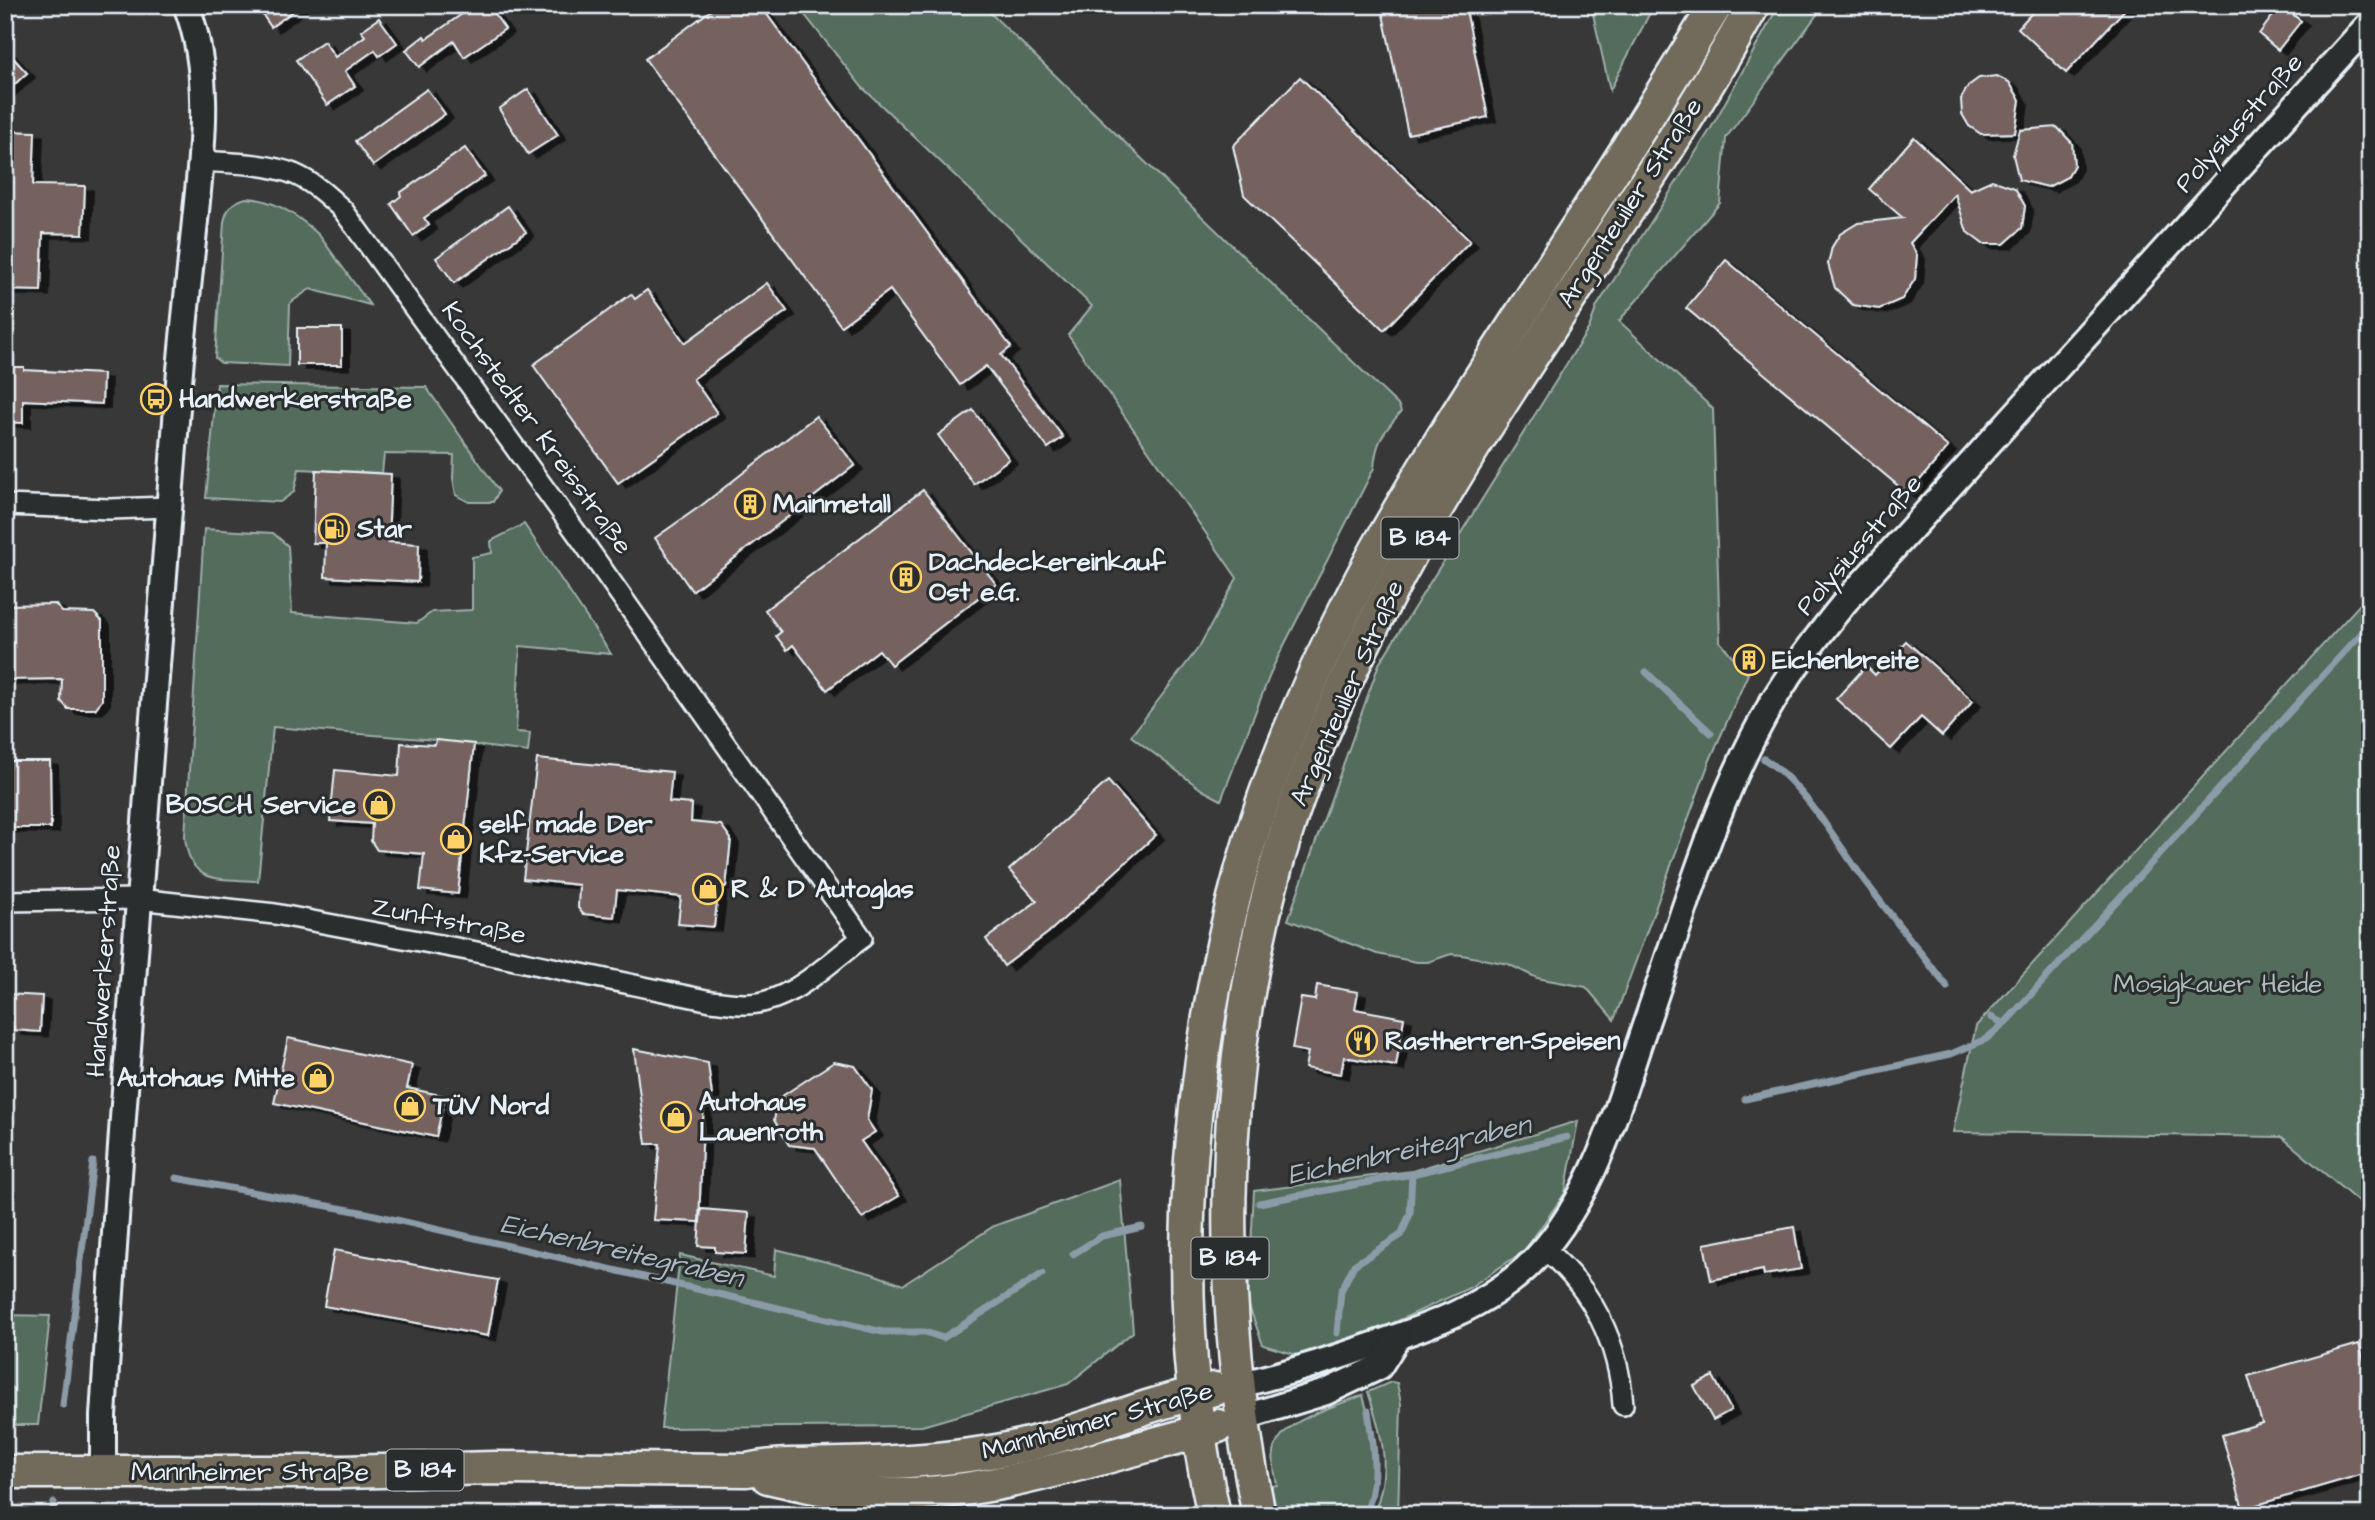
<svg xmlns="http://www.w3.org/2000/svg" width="2375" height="1520" viewBox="0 0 2375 1520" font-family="'Architects Daughter',sans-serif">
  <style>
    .green { fill: #526c5b; stroke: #9daeaa; stroke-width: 2 }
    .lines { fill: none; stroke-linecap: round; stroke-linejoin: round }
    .stream { stroke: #8c9ba8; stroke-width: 7 }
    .building { fill: #74625e; stroke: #e8f1f8; stroke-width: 2; filter: url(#shadow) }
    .minor-casing { stroke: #e8f1f8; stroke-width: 24 }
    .tertiary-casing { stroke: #e8f1f8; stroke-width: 30 }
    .primary-casing { stroke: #e8f1f8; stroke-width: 37 }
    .minor { stroke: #2a2d2e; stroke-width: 19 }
    .tertiary { stroke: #2a2d2e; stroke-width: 24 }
    .primary { stroke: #726b5a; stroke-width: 32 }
    .labels { text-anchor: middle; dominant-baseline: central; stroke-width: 6; stroke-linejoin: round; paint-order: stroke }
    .shield { fill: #2a2d2e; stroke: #afb6bb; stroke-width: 2 }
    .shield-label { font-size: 24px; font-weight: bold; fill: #e8f1f8 }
    .street-label { font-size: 26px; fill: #e8f1f8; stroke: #2a2d2e }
    .poi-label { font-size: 26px; font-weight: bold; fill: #e8f1f8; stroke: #2a2d2e; text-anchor: start }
    .park-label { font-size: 26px; fill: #acbcb9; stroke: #2a2d2e }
    .water-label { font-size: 28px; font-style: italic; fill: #abb8c2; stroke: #2a2d2e }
  </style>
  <defs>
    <filter id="shadow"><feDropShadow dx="8" dy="4.5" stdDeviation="0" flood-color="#0009"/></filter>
  </defs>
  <rect width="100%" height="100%" fill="#393838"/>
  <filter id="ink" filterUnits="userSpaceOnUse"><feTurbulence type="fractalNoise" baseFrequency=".0143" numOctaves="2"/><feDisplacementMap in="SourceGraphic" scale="14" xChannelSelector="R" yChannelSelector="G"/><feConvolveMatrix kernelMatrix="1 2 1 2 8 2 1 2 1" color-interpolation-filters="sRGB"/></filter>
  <g filter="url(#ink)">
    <!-- green -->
    <g class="green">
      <path d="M797,5H982L1399,406L1401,412C1384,432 1376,440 1374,468L1273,667L1221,800L1202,790L1131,736L1199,647L1237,578L1068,335L1092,306L862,87Z"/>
      <path d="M1591,5H1654L1610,90Z"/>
      <path d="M1779,5H1824L1726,138L1720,203L1619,321L1713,409L1720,642L1748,674L1710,760L1614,1020L1586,987L1537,978L1508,964L1462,955L1451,954L1428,962H1417L1377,954L1288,920L1379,664L1589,328L1597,306L1710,130Z"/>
      <path d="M246,198C273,199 299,216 319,235L370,305L310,289L290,303L288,366L221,363L215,358L224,222C227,208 232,202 246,198Z"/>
      <path d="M217,384L426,387L499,491L493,502H469L456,495L453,478L454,455L384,454L382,473L299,469L294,492L280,502L206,498Z"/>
      <path d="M524,524L611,654L520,646L516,732L530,733L528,752L436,740L273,727L258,881C219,878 189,886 185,836L204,529L273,533L288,546L292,613L417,623L432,612L472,610V557L492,553L491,541Z"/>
      <path d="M2370,593V1212L2282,1137L1953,1132L1976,1026Z"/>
      <path d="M1578,1121L1565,1193L1524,1251L1469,1288L1391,1324L1297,1355L1263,1345L1248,1303L1254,1191L1412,1171Z"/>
      <path d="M1120,1180L1133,1332L1068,1384L922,1426L661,1428L680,1255L774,1276L776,1249L870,1273L903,1285L994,1226Z"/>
      <path d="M5,1315L50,1316L38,1425H5Z"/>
      <path d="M1391,1382L1397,1383L1401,1404L1398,1515H1373C1392,1469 1383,1437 1368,1392Z"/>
      <path d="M1363,1395C1365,1406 1370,1417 1373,1428C1379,1457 1377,1488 1363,1515H1272L1266,1487L1277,1485C1275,1475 1272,1463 1274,1452C1278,1420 1337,1406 1363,1395Z"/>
    </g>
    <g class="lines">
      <!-- stream -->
      <g class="stream">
        <path d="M1646,672L1711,733"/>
        <path d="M1764,759C1802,782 1838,844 1864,880C1891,916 1920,951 1947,987"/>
        <path d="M1991,1017L2004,1024"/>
        <path d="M1745,1099L1951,1054L1986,1039L2004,1024L2370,624"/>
        <path d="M176,1178L366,1213L883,1332H925L943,1338L1042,1274"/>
        <path d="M1259,1203L1412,1174L1567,1137"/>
        <path d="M1073,1254L1102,1236L1142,1227"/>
        <path d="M1337,1333L1341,1291L1354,1265L1401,1235L1410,1214L1412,1174"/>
        <path d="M63,1405L93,1162"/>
        <path d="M52,1515L54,1503"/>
        <path d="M1365,1515C1380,1481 1373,1446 1368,1411"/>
      </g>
    </g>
    <!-- building -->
    <g class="building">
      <path d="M256,5H302L271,27Z"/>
      <path d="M475,5H488L505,29L464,57L454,41L419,67L406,50L424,36L426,39Z"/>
      <path d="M718,5H760L1011,347L1001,355L1063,437L1048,448L986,366L960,385L890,290L841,326L645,59Z"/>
      <path d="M1381,5H1465L1488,117L1408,134Z"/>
      <path d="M2039,5H2129L2066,73L2018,28Z"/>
      <path d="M2281,5L2301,21L2278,50L2259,34Z"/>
      <path d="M379,18L397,43L379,56L375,50L345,71L355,86L327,105L296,60L324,41L335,57L365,36L361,31Z"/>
      <path d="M5,49L27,73L5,93Z"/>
      <path d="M1997,76L2009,82L2020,100L2015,133L1981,134L1969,126L1962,114L1961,99L1968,86L1979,78Z"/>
      <path d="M1300,77L1470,241L1384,330L1244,195L1233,146Z"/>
      <path d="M427,89L445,114L373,166L355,141Z"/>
      <path d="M528,89L558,135L528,154L499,109Z"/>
      <path d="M2057,127L2072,143L2074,165L2067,177L2048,187L2019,180L2013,155L2020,130Z"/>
      <path d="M5,131L35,132L33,185L85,186L83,234L43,233L41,291L5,290Z"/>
      <path d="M1914,137L1970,190L1992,180L2015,188L2025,206L2022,228L2004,244H1983L1967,232L1955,194L1910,243L1917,255L1915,279L1902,299L1879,309L1853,305L1835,288L1828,264L1832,247L1840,234L1858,223L1903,218L1869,189Z"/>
      <path d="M465,148L485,176L424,218L429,225L413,236L391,204L401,196L400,193Z"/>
      <path d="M508,206L526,232L454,283L436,258Z"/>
      <path d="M1726,260L1948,447L1908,494L1686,308Z"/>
      <path d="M767,283L787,311L693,379L717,413L618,483L533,365L631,294L635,299L647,290L685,343Z"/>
      <rect x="297" y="328" width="45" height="37"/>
      <path d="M5,367H24V370L103,374L102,404L23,400V423L5,422Z"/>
      <path d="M973,410L1009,459L974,484L938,435Z"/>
      <path d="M816,416L855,465L692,591L655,538L702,505Z"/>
      <path d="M316,470L391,474L388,542L419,544L418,582L325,577L326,543H313Z"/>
      <path d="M923,490L996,584L891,665L879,650L827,690L793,645L787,650L776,636L781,632L765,610Z"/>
      <path d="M55,604L62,612L94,613L102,621V700L95,709H68L61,701L62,679L5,680V605Z"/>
      <path d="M1906,641L1973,701L1942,736L1921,717L1891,749L1836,699L1866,666L1875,675Z"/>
      <path d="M436,740L474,744L458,894L420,890L424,854L377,850L371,841L372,824L330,821L335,770L399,776L401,743L435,745Z"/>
      <path d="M537,759L672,772L669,802L692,804L691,822L721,825L731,839L726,887L719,886L714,927L678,924L681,897L617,890L614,917L583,914L578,908L579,885L523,879Z"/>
      <path d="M5,761H50L51,828H5Z"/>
      <path d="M1108,781L1156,835L1048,933L1004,966L986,939L1037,901L1009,870Z"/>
      <path d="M1317,985L1358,992L1355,1009L1404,1018L1396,1066L1344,1057L1341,1074L1305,1068L1308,1052L1292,1049L1301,998L1315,1000Z"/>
      <path d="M6,994L42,996L40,1032L13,1030L14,1027L5,1026Z"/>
      <path d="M288,1038L412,1065L407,1088L445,1096L436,1137L274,1103Z"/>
      <path d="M634,1049L708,1063L712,1096L704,1097L699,1222L653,1220L660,1144H646Z"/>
      <path d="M834,1062L855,1066L872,1090L867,1120L875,1132L861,1141L899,1196L862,1218L815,1148L789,1145L774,1120L779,1098Z"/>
      <path d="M701,1209L749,1213L746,1254L715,1252V1247L698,1246Z"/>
      <path d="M1794,1227L1801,1269L1764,1275L1763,1270L1711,1280L1704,1244Z"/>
      <path d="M334,1250L498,1280L488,1336L324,1306Z"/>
      <path d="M2359,1344L2370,1381V1472L2243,1509L2222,1435L2262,1423L2248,1376Z"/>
      <path d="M1713,1376L1731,1410L1713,1420L1694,1386Z"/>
    </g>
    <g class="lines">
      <!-- minor casing -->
      <g class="minor-casing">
        <g id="minor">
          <path d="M5,505L110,509L169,507"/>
          <path d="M5,901L138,899L275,914L467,950L711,1001C722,1002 733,1004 744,1004C789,1005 828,963 862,938L576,532L343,210C328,196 313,182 294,174C266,163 231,163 201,161"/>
          <path d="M1544,1249C1592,1288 1619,1343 1623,1405"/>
        </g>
      </g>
      <!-- tertiary casing -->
      <g class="tertiary-casing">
        <g id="tertiary">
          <path d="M1238,1385C1285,1374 1330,1360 1376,1344C1429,1326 1484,1307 1526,1268C1595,1203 1618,1103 1648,1017C1684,913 1717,795 1773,701C1794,666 1819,634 1845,602L2370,23"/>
          <path d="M1242,1418L1326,1392L1379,1367L1398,1337"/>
          <path d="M103,1472V1416C124,1080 151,744 177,408C181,349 188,290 194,231C201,158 214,76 186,5"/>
        </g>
      </g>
      <!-- primary casing -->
      <g class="primary-casing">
        <g id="primary">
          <path d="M5,1472H344L493,1468L747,1470C779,1463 810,1465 842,1464C892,1463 941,1460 990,1452C1067,1440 1139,1404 1215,1389"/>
          <path d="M768,1477C803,1485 838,1493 874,1494C958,1497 1029,1478 1110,1456C1146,1446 1182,1437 1218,1426"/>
          <path d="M1214,1515C1169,1313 1184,1101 1233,902C1263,780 1316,661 1376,551C1429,455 1490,363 1549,271C1606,183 1662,94 1716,5"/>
          <path d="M1259,1515C1217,1308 1218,1089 1271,885C1300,771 1359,647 1416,544C1520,359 1651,191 1753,5"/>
        </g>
      </g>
      <!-- minor -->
      <use href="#minor" class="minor"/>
      <!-- tertiary -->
      <use href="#tertiary" class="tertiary"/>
      <!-- primary -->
      <use href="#primary" class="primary"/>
    </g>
  </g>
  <!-- icons -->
  <defs>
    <g id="bus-ring" transform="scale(1.575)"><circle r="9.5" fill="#2a2d2e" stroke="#ffd166" stroke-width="1.5"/><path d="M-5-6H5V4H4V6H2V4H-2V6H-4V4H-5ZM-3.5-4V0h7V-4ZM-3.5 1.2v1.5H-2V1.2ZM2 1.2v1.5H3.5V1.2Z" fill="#ffd166"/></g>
    <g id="building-ring" transform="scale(1.575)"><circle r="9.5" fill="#2a2d2e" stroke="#ffd166" stroke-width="1.5"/><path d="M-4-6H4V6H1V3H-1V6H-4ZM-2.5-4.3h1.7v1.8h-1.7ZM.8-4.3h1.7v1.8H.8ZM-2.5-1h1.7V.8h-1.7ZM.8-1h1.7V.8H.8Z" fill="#ffd166"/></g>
    <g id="fuel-ring" transform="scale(1.575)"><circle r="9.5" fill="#2a2d2e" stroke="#ffd166" stroke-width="1.5"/><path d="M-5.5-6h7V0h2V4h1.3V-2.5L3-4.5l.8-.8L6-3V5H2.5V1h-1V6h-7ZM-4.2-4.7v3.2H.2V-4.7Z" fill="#ffd166"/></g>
    <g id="shop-ring" transform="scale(1.575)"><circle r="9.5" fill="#2a2d2e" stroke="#ffd166" stroke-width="1.5"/><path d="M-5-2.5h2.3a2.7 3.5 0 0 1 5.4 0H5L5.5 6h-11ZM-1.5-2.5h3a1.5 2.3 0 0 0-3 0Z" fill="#ffd166"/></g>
    <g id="restaurant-ring" transform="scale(1.575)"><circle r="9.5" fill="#2a2d2e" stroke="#ffd166" stroke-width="1.5"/><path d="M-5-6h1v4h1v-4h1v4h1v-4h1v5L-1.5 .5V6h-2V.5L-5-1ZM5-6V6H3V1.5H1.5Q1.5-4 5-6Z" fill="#ffd166"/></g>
  </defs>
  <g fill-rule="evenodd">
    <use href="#bus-ring" x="156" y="399"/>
    <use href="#building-ring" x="750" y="504"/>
    <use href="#fuel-ring" x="334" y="529"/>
    <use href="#building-ring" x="906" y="577"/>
    <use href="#building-ring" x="1749" y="660"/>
    <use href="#shop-ring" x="379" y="805"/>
    <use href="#shop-ring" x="456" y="839"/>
    <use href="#shop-ring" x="708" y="889"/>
    <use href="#restaurant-ring" x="1362" y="1041"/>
    <use href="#shop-ring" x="318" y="1078"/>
    <use href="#shop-ring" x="410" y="1106"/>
    <use href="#shop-ring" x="676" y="1117"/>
  </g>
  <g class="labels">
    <!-- shield labels -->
    <g class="shield">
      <rect x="1381.5" y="517.5" width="77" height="41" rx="5"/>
      <rect x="1191.5" y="1237.5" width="77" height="41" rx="5"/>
      <rect x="386.5" y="1449.5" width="77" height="41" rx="5"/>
    </g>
    <g class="shield-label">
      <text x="1420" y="538">B 184</text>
      <text x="1230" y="1258">B 184</text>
      <text x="425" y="1470">B 184</text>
    </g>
    <!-- street labels -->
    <g class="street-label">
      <text transform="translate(2239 123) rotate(-48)">Polysiusstraße</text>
      <text transform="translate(1630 203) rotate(-57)">Argenteuiler Straße</text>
      <text transform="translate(537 428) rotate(54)">Kochstedter Kreisstraße</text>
      <text transform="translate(1859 545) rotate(-49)">Polysiusstraße</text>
      <text transform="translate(1347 693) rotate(-66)">Argenteuiler Straße</text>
      <text transform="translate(449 921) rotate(11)">Zunftstraße</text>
      <text transform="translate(104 961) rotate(-86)">Handwerkerstraße</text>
      <text transform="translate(1097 1421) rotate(-15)">Mannheimer Straße</text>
      <text x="250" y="1472">Mannheimer Straße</text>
    </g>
    <!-- poi labels -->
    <g class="poi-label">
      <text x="179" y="399">Handwerkerstraße</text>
      <text x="773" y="504">Mainmetall</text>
      <text x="357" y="529">Star</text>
      <text x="929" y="562">Dachdeckereinkauf<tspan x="929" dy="30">Ost e.G.</tspan></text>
      <text x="1772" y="660">Eichenbreite</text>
      <text x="356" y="805" text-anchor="end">BOSCH Service</text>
      <text x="479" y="824">self made Der<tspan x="479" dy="30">Kfz-Service</tspan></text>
      <text x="731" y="889">R &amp; D Autoglas</text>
      <text x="1385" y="1041">Rastherren-Speisen</text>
      <text x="295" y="1078" text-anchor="end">Autohaus Mitte</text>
      <text x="699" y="1102">Autohaus<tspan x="699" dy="30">Lauenroth</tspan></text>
      <text x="433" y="1106">TÜV Nord</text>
    </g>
    <!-- park labels -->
    <g class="park-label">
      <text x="2218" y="984">Mosigkauer Heide</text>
    </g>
    <!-- water labels -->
    <g class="water-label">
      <text transform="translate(1409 1150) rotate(-12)">Eichenbreitegraben</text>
      <text transform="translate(622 1251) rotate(13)">Eichenbreitegraben</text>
    </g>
  </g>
  <!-- margin -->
  <rect width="2375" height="1520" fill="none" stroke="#2a2d2e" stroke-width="28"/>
  <rect x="14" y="14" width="2347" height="1492" fill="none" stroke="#e8f1f8" stroke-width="2.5" filter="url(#ink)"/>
</svg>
